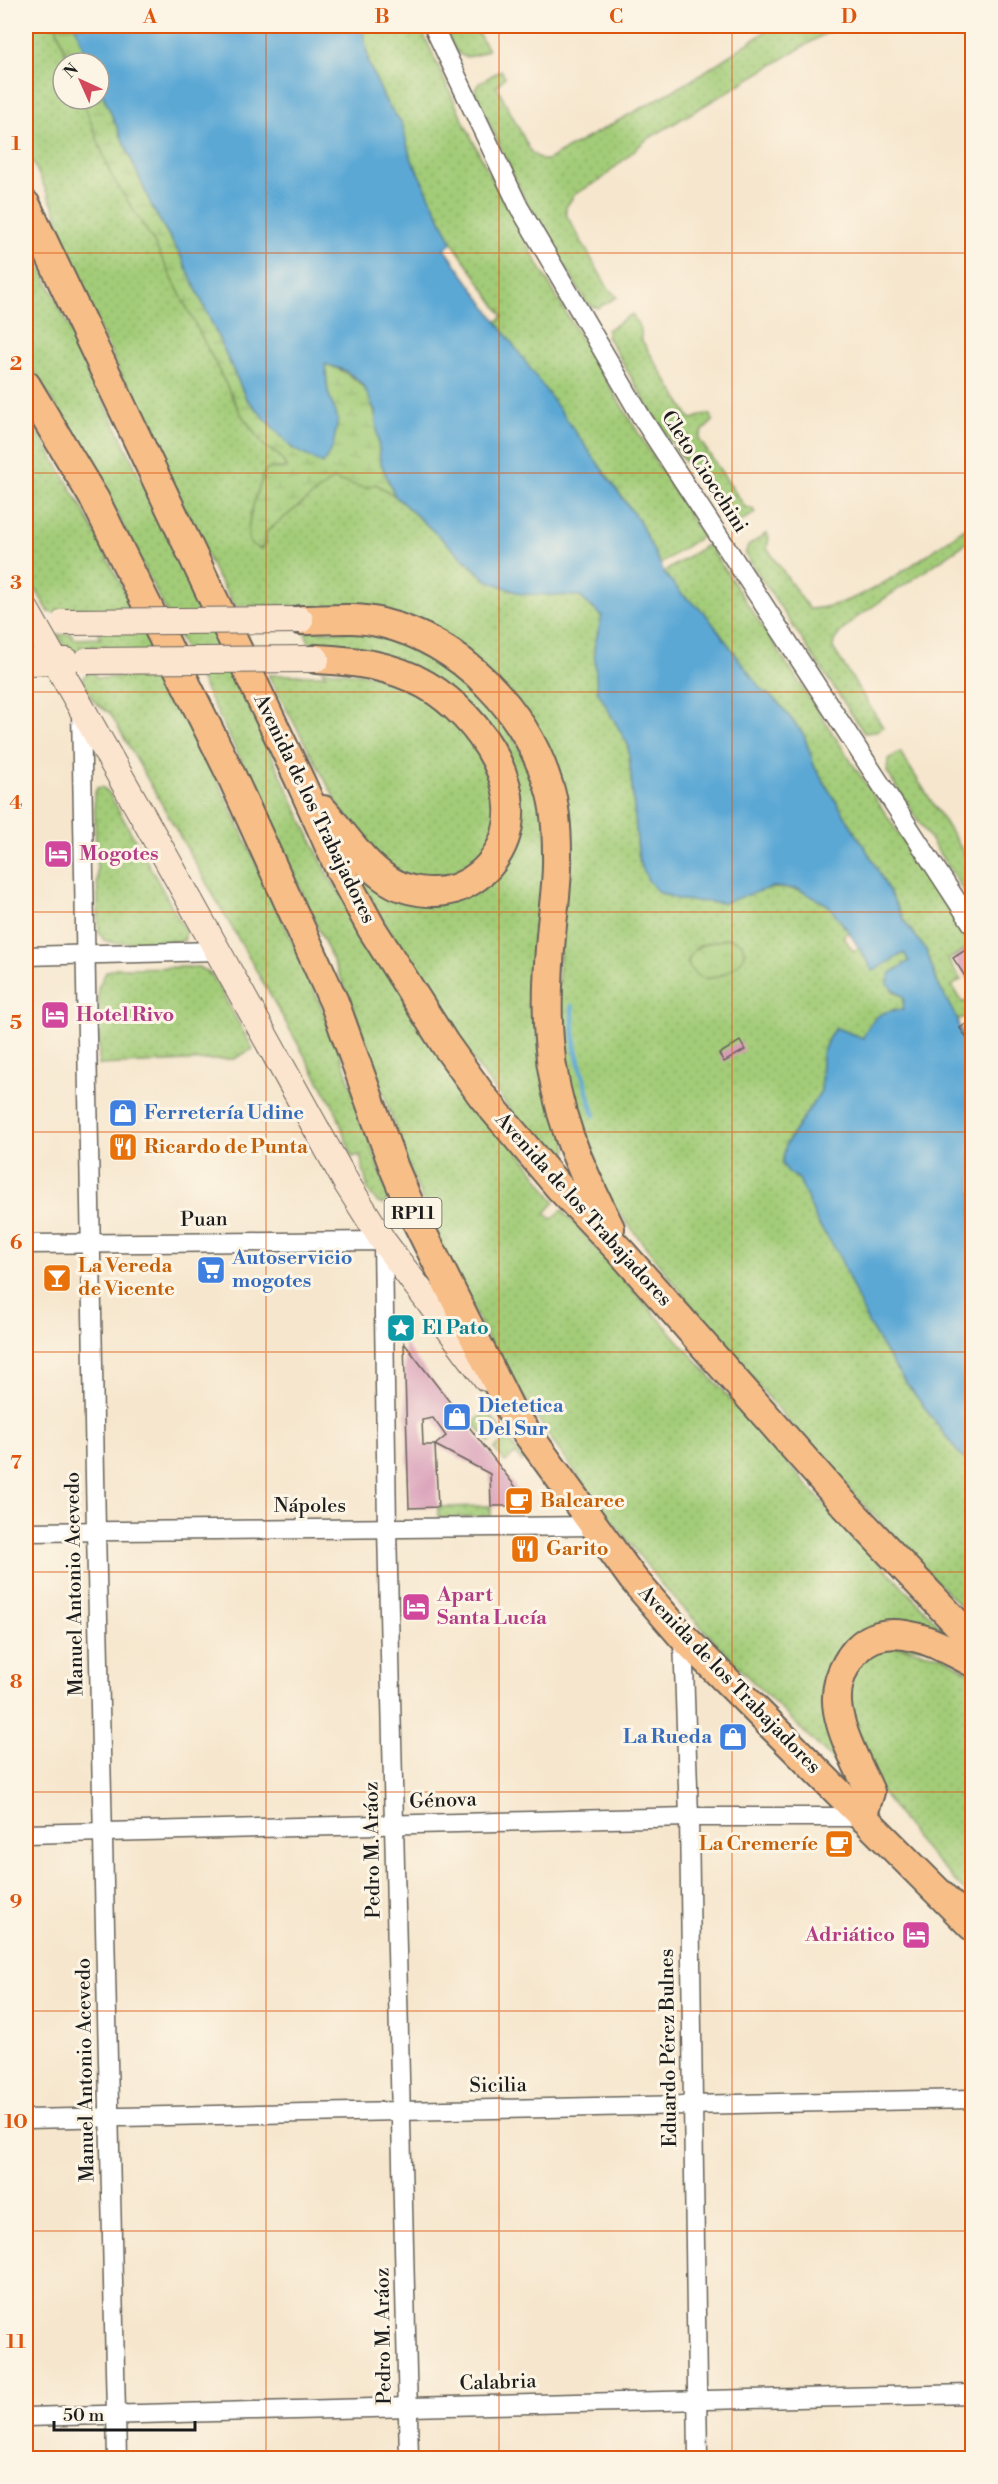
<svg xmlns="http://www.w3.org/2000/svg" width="998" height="2484" viewBox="0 0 998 2484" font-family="'Libre Bodoni',serif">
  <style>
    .grass { fill: url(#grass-dots); stroke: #60744a; stroke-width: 1.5 }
    .wetland { fill: url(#wetland-marsh); stroke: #60744a; stroke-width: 1.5 }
    .park { fill: url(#park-crowns); stroke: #60744a; stroke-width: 1.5 }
    .garden { fill: #a3cc78; stroke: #60744a; stroke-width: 1.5 }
    .water { fill: #5ca8d5; stroke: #3c6278; stroke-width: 1.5 }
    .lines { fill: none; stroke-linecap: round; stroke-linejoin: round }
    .stream { stroke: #5ca8d5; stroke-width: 5 }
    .building { fill: #d89cb7 }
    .street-casing { stroke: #68635a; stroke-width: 21 }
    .secondary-casing { stroke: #68635a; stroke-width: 28 }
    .primary-casing { stroke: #68635a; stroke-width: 32 }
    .street { stroke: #fff; stroke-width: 18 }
    .secondary { stroke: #fce5cf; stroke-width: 26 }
    .primary { stroke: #f7be88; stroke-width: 28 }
    .secondary-bridge-casing { stroke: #68635a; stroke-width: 28; stroke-linecap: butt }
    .secondary-bridge { stroke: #fce5cf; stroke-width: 26 }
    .grid { fill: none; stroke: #de560d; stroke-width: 1.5; stroke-opacity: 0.55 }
    .labels { text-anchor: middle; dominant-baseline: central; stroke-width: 6; stroke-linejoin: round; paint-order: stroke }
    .shield { fill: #fcf5e5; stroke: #5f5d58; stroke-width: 1.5 }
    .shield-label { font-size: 18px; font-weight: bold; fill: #1c1c1c }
    .street-label { font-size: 20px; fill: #1c1c1c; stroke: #fcf5e5 }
    .hotel-label { font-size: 20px; font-weight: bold; fill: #b23c85; stroke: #fcf5e5; text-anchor: start }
    .shop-label { font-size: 20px; font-weight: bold; fill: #366cbe; stroke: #fcf5e5; text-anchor: start }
    .food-label { font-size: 20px; font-weight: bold; fill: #c56008; stroke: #fcf5e5; text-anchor: start }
    .culture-label { font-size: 20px; font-weight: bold; fill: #0d838f; stroke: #fcf5e5; text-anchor: start }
    .neatline { fill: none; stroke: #de560d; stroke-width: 2 }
    .grid-label { font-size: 20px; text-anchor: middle; font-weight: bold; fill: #de560d }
  </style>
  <defs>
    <pattern id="grass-dots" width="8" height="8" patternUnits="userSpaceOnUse" patternTransform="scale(1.5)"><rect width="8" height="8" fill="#a3cc78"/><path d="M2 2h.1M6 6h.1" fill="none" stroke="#8caf67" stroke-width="1.8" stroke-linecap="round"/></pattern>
    <pattern id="wetland-marsh" width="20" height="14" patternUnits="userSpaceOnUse" patternTransform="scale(1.5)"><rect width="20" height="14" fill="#a3cc78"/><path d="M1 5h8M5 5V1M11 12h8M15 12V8" fill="none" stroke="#8caf67"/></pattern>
    <pattern id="park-crowns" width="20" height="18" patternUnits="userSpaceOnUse" patternTransform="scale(1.5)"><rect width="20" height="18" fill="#a3cc78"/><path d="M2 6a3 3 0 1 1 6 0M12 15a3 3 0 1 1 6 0" fill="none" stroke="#8caf67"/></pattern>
  </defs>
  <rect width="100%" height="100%" fill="#fcf5e5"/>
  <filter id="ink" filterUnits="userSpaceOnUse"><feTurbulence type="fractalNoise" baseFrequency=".0167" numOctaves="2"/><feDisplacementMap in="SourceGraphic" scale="12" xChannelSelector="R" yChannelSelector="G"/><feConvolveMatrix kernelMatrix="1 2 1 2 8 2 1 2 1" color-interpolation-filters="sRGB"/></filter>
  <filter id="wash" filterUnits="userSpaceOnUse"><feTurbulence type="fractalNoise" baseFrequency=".008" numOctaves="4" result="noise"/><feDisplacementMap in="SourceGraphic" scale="24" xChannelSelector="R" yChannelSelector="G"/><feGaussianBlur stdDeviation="1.35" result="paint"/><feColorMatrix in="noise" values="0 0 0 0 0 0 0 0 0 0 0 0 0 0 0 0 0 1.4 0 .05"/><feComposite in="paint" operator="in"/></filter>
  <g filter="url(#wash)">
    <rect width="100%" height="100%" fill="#f6e6cd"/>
    <!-- grass -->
    <g class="grass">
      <path d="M26,26H75L89,63H63V99H99V86L153,209L380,461L395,496L487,580L579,596L602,617L594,648L615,718L628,745L639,861L760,890C783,885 809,889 828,905C836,912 842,923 849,932L843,936L853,951L859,948L873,970L904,952L909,961L891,973L892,990L904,997L903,1010L894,1009L863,1038L836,1028L830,1035L822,1054L821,1091L786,1144L789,1173L799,1179L818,1224L837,1251L896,1369L957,1451L972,1467V1618L856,1497L777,1408L707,1325L610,1201L582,1144L557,1036L564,827L480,665L295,611L292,606H235L216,575L67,260L57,214L26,147Z"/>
      <path d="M362,26H420C448,88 476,151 509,211C568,322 636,429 702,536L660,564L639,521L496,322L503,316L452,242L410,156L402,123L386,102L369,64Z"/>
      <path d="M444,26H474L488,50C457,66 456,52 444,26Z"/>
      <path d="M774,26H838L646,140L602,179L575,194L566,207V214L608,288L617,297L598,308L588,305L526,202L474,91L479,83L501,70L505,77L497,86L531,152L541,160H547L692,80Z"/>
      <path d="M26,236L329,877L555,1202L545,1213L552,1219L562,1210L815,1494L958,1645L842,1651L858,1785L747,1676L661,1584L558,1449L499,1360L448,1261L406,1160L367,1044L349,996L246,770L102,484L77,440L26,359Z"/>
      <path d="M632,314L641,330V339L690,418L693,419L705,414L710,415L713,421L702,432L699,439L745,507L753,509L755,513L740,522L730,525L724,521L651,411L607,336V330Z"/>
      <path d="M26,411L83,509L205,753L297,951L335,1039L386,1188L388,1199L384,1204L378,1203L368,1190L360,1155L352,1157L336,1111L110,713C97,706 86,694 83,678L88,673H94L97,678L122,677L106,647H79L81,652H68L58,635L71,634L74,639L101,638L86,608L57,609L59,614L49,612L26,573Z"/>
      <path d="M972,523V539L856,618L840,633L834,641L833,648L883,727L875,732L864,733L745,554L748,546L767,533L769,538L767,548L809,609C864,607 928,553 972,523Z"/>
      <path d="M708,544L972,945L948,960L961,980L952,986L963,1003L972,998V1012L958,1021L938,984L926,950L905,922L872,859L815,768L804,735L777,701L761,689L705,613L682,594L665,574L664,572Z"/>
      <path d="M304,631H359L426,651L499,709L544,798L568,1170L564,1172C478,1080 409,971 350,859L410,900L511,852L476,717L312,648Z"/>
      <path d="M322,670L372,675L426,698L466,735L497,787L494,844L451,882L391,872L342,811L268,675H325Z"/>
      <path d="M900,752L972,865V904L887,772L888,759Z"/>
      <path d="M102,787L109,793L186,932L184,941L114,943L104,940L99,932L94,795L97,788Z"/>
      <path d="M199,967L212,975L253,1049L234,1059L99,1065L98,988L106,972L115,968Z"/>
      <path d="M487,1411L502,1432L489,1442L473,1422Z"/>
      <path d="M508,1439L524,1460L522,1462L515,1454L505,1462L494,1449Z"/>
      <path d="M491,1506V1517L438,1518V1507Z"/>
      <path d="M876,1643L943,1656L972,1675V1899L920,1844L880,1790L870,1773L843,1688Z"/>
    </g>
    <!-- wetland -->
    <g class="wetland">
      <path d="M56,26H75L89,63H69Z"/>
      <path d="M99,86L153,209L182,258L246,398L293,449L338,420L328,392L325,364C362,376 374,394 378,433C379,442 378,452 381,461C384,473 390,485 395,496L376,484L365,488L333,479L266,532V542L261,549C260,548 253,546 252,545C240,533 260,485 265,471L271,468H287L279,455L265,447L241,414L152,239L111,175L82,99H99Z"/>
    </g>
    <!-- park -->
    <path class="park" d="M729,938L742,943L745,955C733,974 698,992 688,963C691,941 712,944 729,938Z"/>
    <!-- garden -->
    <path class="garden" d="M958,26H972V49Z"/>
    <!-- water -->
    <path class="water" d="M75,26H362L369,64L386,102L402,123L410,156L452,242L445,249L639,521L665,574L682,594L705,613L761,689L777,701L804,735L815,768L872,859L905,922L926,950L938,984L958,1021L959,1028L972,1055V1467L957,1451L896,1369L869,1325L837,1251L818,1224L799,1179L789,1173L782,1164L786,1144L821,1091L822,1054L830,1035L836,1028L863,1038C871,1018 881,1009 903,1010L904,997L887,984L891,973L909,961L904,953L873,971L849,932L828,905L798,889L773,887L723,903L680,900L658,892L648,880L639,861L628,745L597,690L594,648L602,616L579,596L521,594L487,580L395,496L380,461L375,411L364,387L356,378L344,370L325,364L328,392L338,420L333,446L323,464L293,449L246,398L182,258L153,209L99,86V63H89Z"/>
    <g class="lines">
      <!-- stream -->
      <path class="stream" d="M572,1006L575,1048L594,1115"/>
    </g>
    <g id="blocks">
      <!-- building -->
      <g class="building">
        <path d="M967,949L972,957V987L953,958Z"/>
        <path d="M972,1020V1046L960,1028Z"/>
        <path d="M740,1041L745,1050L724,1062L719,1054Z"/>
        <path d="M404,1343L525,1499L521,1506H491L490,1474L435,1445L446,1436L433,1418L422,1420L423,1445H435L438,1507L409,1508Z"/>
      </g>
    </g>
  </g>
  <g filter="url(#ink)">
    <use href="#blocks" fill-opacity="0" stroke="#68635a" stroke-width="1.5"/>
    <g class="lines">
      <!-- street casing -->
      <g class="street-casing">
        <g id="street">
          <path d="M433,26L519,207L642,418L972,924"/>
          <path d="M81,709L96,1530L117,2458"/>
          <path d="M26,956L216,951"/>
          <path d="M26,1244L383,1241L387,1528L409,2458"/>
          <path d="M26,1532L595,1526"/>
          <path d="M683,1637L689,1817L698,2458"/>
          <path d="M26,1834L689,1817H862"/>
          <path d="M26,2119L972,2099"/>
          <path d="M26,2417C341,2410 657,2399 972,2394"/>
        </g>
      </g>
      <!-- secondary casing -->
      <g class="secondary-casing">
        <g id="secondary">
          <path d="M26,610L145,820L347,1184L383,1241L486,1378"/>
          <path d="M26,662L67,661"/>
        </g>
      </g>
      <!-- primary casing -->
      <g class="primary-casing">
        <g id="primary">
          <path d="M26,205L302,785L341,872L372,929L445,1044L483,1097L559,1187L623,1254L844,1504L972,1639"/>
          <path d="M26,385L95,500L232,777L334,1002L394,1168L416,1220L511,1411L633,1579L683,1637L972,1926"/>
          <path d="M300,620C327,620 356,616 382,623C461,642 526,710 549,787C556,808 557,832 557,855C558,882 553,909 551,936C548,971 546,1005 549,1040C554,1111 579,1166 610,1228"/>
          <path d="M316,659C355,661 392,665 426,685C480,716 535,796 496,856C487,871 471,883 454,889C433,895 406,892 388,880C362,863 344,834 323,810"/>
          <path d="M862,1817L870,1792C859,1767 843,1739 838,1711C835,1694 838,1678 847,1663C876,1611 933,1641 972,1662"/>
        </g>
      </g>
      <!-- street -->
      <use href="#street" class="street"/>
      <!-- secondary -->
      <use href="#secondary" class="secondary"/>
      <!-- primary -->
      <use href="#primary" class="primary"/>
      <!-- secondary-bridge casing -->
      <g class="secondary-bridge-casing">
        <g id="secondary-bridge">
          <path d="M65,622L300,620"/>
          <path d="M87,661L316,659"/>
        </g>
      </g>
      <!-- secondary-bridge -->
      <use href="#secondary-bridge" class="secondary-bridge"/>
    </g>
  </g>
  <!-- grid -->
  <path class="grid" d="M266,26V2458M499,26V2458M732,26V2458M26,253H972M26,473H972M26,692H972M26,912H972M26,1132H972M26,1352H972M26,1572H972M26,1792H972M26,2011H972M26,2231H972"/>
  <!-- icons -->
  <defs>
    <g id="hotel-square" transform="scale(1.5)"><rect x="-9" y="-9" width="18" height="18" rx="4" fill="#d1479c" stroke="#fcf5e5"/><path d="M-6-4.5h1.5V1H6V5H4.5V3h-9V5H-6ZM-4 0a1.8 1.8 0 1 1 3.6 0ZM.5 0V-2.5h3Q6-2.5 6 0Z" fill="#fff"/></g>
    <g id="shop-square" transform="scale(1.5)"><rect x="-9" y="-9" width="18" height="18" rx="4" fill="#3f7fe0" stroke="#fcf5e5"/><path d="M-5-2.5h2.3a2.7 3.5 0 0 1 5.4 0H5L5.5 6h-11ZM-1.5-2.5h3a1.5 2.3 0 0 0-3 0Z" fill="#fff"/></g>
    <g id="restaurant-square" transform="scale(1.5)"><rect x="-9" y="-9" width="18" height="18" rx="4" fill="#e8710a" stroke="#fcf5e5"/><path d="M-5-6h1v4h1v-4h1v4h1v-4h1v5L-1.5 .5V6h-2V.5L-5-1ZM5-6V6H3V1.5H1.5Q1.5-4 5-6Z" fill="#fff"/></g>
    <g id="supermarket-square" transform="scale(1.5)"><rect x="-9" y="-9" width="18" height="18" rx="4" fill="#3f7fe0" stroke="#fcf5e5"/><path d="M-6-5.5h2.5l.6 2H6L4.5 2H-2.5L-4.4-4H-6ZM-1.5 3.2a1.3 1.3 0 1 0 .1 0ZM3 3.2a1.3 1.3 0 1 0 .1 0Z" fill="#fff"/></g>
    <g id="bar-square" transform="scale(1.5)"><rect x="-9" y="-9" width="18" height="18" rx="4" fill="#e8710a" stroke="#fcf5e5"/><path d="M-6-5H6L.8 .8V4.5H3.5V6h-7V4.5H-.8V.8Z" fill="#fff"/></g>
    <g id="sight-square" transform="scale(1.5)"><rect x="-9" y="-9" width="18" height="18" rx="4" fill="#0f9aa8" stroke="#fcf5e5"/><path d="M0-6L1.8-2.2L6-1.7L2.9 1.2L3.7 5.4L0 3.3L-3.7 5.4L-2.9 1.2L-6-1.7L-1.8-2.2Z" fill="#fff"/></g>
    <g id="cafe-square" transform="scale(1.5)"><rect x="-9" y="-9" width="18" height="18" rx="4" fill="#e8710a" stroke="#fcf5e5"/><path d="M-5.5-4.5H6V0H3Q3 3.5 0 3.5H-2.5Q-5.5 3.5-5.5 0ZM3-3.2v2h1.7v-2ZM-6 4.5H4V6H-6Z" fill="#fff"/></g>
  </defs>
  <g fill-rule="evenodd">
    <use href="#hotel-square" x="58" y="854"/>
    <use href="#hotel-square" x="55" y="1015"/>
    <use href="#shop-square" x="123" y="1113"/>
    <use href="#restaurant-square" x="123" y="1147"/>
    <use href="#supermarket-square" x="211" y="1270"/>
    <use href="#bar-square" x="57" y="1278"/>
    <use href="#sight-square" x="401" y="1328"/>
    <use href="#shop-square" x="457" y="1417"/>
    <use href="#cafe-square" x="519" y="1501"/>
    <use href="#restaurant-square" x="525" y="1549"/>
    <use href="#hotel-square" x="416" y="1607"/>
    <use href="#shop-square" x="733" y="1737"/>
    <use href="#cafe-square" x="839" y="1844"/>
    <use href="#hotel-square" x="916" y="1935"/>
  </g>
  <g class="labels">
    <!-- shield labels -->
    <rect class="shield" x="384.5" y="1198" width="57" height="30" rx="4.5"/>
    <g class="shield-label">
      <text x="413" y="1213">RP11</text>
    </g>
    <!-- street labels -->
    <g class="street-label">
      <text transform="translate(704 472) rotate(57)">Cleto Ciocchini</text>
      <text transform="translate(314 809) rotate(64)">Avenida de los Trabajadores</text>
      <text transform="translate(583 1210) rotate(48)">Avenida de los Trabajadores</text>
      <text transform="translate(204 1220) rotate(-1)">Puan</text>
      <text x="310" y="1506">Nápoles</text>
      <text transform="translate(75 1584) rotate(-91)">Manuel Antonio Acevedo</text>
      <text transform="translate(729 1680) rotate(46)">Avenida de los Trabajadores</text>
      <text transform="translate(443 1801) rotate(-2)">Génova</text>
      <text transform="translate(373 1850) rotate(-91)">Pedro M. Aráoz</text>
      <text transform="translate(669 2048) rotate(-91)">Eduardo Pérez Bulnes</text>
      <text transform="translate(86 2070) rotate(-91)">Manuel Antonio Acevedo</text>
      <text transform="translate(498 2086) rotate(-1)">Sicilia</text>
      <text transform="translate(384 2336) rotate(-91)">Pedro M. Aráoz</text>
      <text transform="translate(498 2383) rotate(-2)">Calabria</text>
    </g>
    <!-- hotel labels -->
    <g class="hotel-label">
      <text x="79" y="854">Mogotes</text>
      <text x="76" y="1015">Hotel Rivo</text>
      <text x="437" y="1595">Apart<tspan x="437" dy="23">Santa Lucía</tspan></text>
      <text x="895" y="1935" text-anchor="end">Adriático</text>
    </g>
    <!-- shop labels -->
    <g class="shop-label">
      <text x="144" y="1113">Ferretería Udine</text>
      <text x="232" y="1258">Autoservicio<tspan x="232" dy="23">mogotes</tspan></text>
      <text x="478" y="1406">Dietetica<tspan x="478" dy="23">Del Sur</tspan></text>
      <text x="712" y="1737" text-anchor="end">La Rueda</text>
    </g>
    <!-- food labels -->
    <g class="food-label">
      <text x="144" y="1147">Ricardo de Punta</text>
      <text x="78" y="1266">La Vereda<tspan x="78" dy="23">de Vicente</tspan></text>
      <text x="540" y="1501">Balcarce</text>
      <text x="546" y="1549">Garito</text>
      <text x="818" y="1844" text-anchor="end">La Cremeríe</text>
    </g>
    <!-- culture labels -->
    <g class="culture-label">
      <text x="422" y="1328">El Pato</text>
    </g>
  </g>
  <!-- margin -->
  <rect width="998" height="2484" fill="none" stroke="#fcf5e5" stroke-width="66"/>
  <!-- north arrow -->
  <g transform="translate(81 81) rotate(315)"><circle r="28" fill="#fcf5e5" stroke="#a29e95" stroke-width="1.5"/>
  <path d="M0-4.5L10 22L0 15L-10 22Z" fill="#d1495b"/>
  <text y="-9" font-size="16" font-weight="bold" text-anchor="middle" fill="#1c1c1c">N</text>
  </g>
  <!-- scale -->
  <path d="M54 2421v9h141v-9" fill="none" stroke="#1c1c1c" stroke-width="3"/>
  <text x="63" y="2421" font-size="18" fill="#1c1c1c" stroke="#fcf5e5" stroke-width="4.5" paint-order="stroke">50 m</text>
  <rect x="33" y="33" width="932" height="2418" class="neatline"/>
  <g class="grid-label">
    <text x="150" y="23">A</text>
    <text x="382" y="23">B</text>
    <text x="616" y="23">C</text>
    <text x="849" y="23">D</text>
    <text x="16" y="150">1</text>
    <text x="16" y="370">2</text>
    <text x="16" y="589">3</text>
    <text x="16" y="809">4</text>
    <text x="16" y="1029">5</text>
    <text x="16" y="1249">6</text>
    <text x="16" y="1469">7</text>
    <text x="16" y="1688">8</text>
    <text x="16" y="1908">9</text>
    <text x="16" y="2128">10</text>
    <text x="16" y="2348">11</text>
  </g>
</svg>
